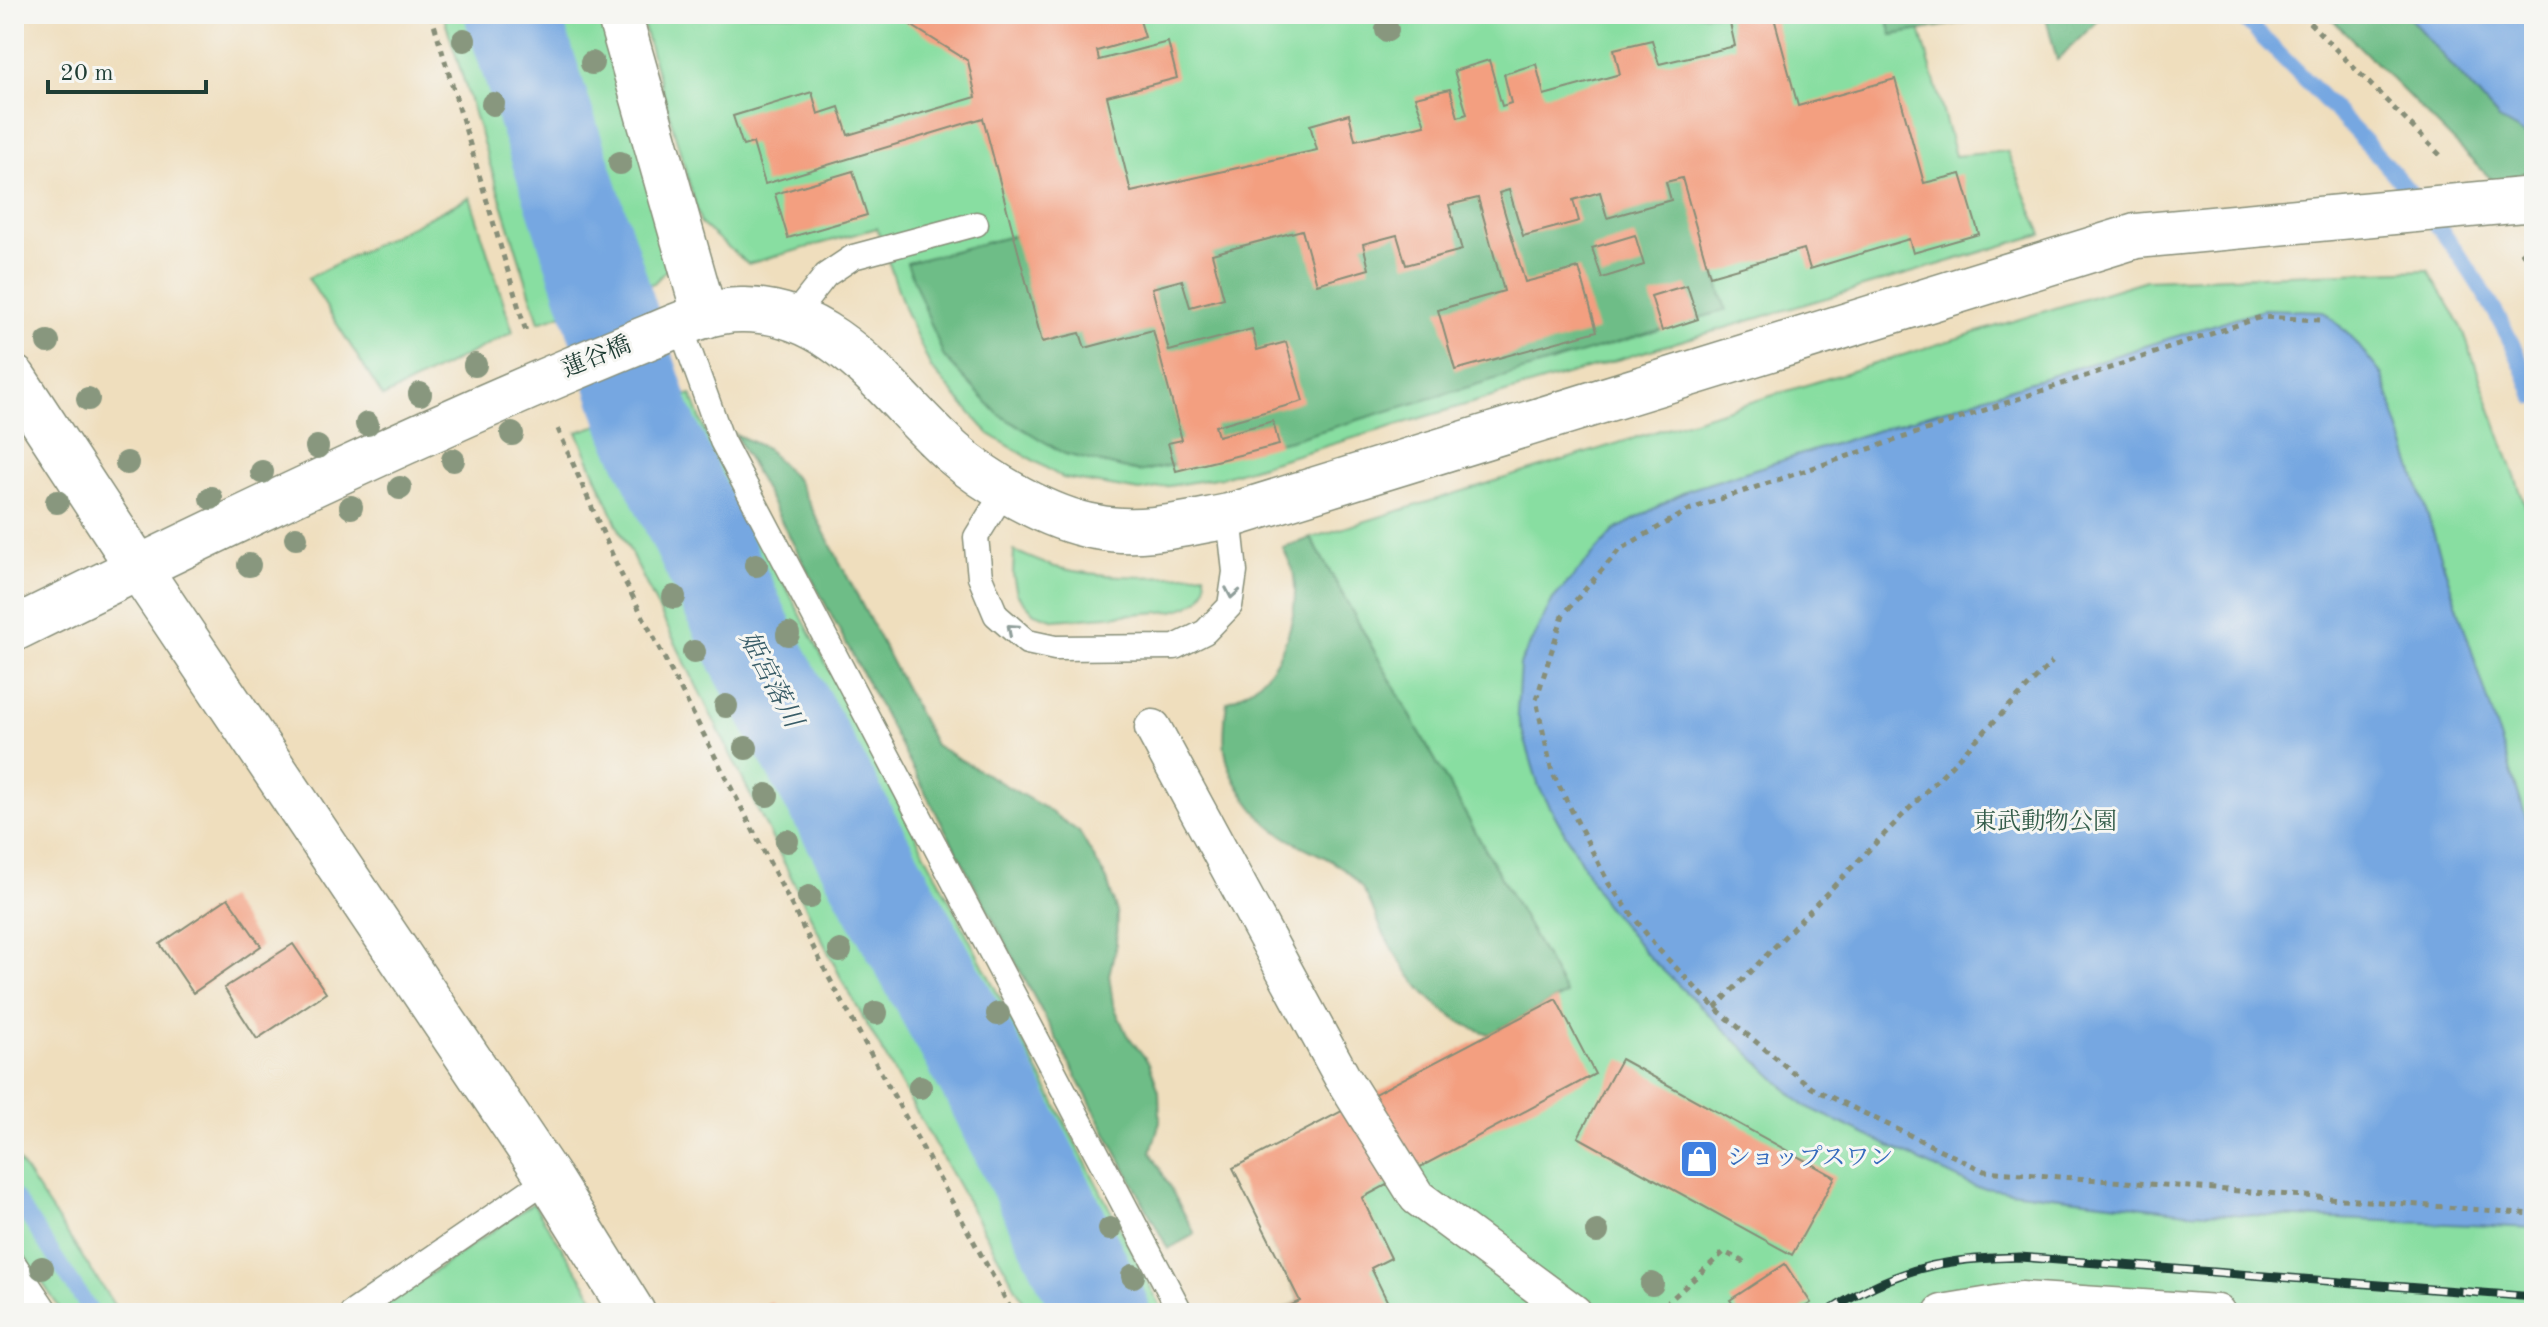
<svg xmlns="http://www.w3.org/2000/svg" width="2548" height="1327" viewBox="0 0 2548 1327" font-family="'Old Standard TT','Noto Serif JP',serif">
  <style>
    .green { fill: #88dea1; stroke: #548e6a; stroke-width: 2 }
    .forest { fill: #6ebd87; stroke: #467d5e; stroke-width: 2 }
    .water { fill: #76a7e1; stroke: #4a728a; stroke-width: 2 }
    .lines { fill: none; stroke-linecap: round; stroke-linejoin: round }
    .stream { stroke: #76a7e1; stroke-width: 16 }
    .river { stroke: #76a7e1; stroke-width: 94 }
    .building { fill: #f39f80 }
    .service-casing { stroke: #878e78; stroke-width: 27 }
    .pedestrian-casing { stroke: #878e78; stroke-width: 39 }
    .minor-casing { stroke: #878e78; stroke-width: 47 }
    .tertiary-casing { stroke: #878e78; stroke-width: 47 }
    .path { stroke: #878e78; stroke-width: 5; stroke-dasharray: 6 6; stroke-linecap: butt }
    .service { stroke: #fff; stroke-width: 24 }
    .pedestrian { stroke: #fff; stroke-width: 36 }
    .minor { stroke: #fff; stroke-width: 44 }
    .tertiary { stroke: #fff; stroke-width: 44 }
    .rail-casing { stroke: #1f3d34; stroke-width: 9 }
    .rail { stroke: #f6f6f2; stroke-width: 6; stroke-dasharray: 18; stroke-linecap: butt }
    .tree { fill: #88977e }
    .oneway { stroke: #8f9e9a }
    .labels { text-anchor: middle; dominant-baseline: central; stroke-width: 6; stroke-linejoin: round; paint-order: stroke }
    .street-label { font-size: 24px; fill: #1f3d34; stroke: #f6f6f2 }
    .park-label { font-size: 24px; fill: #345d4a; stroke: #f6f6f2 }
    .shop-label { font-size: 24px; fill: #366cbe; stroke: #f6f6f2; text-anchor: start }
    .water-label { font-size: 26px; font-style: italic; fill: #395d68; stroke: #f6f6f2 }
  </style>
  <rect width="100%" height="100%" fill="#f6f6f2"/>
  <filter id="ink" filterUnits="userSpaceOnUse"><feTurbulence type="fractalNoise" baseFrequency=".0125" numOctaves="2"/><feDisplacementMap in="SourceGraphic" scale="16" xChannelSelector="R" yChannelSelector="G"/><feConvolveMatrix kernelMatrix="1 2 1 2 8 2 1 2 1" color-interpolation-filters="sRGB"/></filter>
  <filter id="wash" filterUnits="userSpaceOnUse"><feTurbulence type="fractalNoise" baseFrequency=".006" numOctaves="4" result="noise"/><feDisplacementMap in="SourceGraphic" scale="32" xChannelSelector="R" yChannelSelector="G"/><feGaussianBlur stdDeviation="1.8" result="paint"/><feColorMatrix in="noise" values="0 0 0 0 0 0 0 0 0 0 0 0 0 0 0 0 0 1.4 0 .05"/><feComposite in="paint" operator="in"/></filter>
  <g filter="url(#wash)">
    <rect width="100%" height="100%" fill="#efdebd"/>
    <!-- green -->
    <g class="green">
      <path d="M443,14H491L584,307L539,322Z"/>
      <path d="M539,14H602L673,263L654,283L624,293Z"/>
      <path d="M640,14H1916L1955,156L2007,151L2042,234L1222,477L1140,491L1063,478L989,434L931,368L905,310L877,228L748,264L701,224Z"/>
      <path d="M470,197L513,332L383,397L308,278Z"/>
      <path d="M2428,270L2461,325L2534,530V1313H1276L1300,1301L1271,1242L1490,1034L1566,994L1311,538L2146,280Z"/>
      <path d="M691,394L706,433L1164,1313H1137L1042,1140L904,874L768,635L661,404Z"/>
      <path d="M610,421L657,529L1061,1313H1030L842,980L618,527L577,432Z"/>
      <path d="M1014,551C1027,556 1041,563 1055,567C1099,578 1159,579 1204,573C1212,597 1194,606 1173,611L1055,620L1034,613L1017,594L1013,575Z"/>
      <path d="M14,1154L107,1294L119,1313H63L14,1241Z"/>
      <path d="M533,1203L604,1313H374Z"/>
    </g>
    <!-- forest -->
    <g class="forest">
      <path d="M1886,14H2013L1892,35Z"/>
      <path d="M2045,14H2099L2102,17L2057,60Z"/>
      <path d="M2327,14H2406L2500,120L2534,140V178L2494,182Z"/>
      <path d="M1663,93L1726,310L1291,440L1139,472L1065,454L998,414L944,357L907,263L1102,213Z"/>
      <path d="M735,434L766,448L797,480L935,745L1045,808L1079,832L1107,880L1117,913L1116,945L1109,975L1113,1004L1126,1033L1149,1063L1159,1091L1160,1121L1151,1152L1195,1234L1168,1249Z"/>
      <path d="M1311,538L1566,994L1490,1034C1441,1021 1406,976 1383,932C1376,918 1371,901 1362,888C1341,859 1315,855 1287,838C1260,823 1229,781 1225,750C1223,734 1225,718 1227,702C1236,697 1246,693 1254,686C1284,663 1299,614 1294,577C1293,567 1287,557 1283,548Z"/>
    </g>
    <!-- water -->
    <g class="water">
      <path d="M2406,14H2534V140L2500,120Z"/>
      <path d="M2263,309L2323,311L2350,335L2382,375L2534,842V1228L2187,1212L1975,1187L1803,1105L1648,956L1604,903L1539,787L1517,713L1520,664L1553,599L1615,530L1688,490Z"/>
    </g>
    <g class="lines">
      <!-- stream -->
      <g class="stream">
        <path d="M2239,14C2349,125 2482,245 2534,397"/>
        <path d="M14,1196L92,1313"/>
      </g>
      <!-- river -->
      <path class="river" d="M512,14L646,423L757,658L994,1092L1103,1313"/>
    </g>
    <g id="blocks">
      <!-- building -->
      <g class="building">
        <path d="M893,14H1089L1090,16L1138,14L1145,37L1097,51L1099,60L1168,42L1177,78L1107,96L1131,192L1317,150L1310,125L1349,114L1355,140L1425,125L1415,97L1450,89L1458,117L1467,114L1454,71L1489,60L1502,106L1511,103L1504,74L1536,64L1544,95L1620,74L1614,49L1652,40L1659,64L1735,46L1728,14H1773L1798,106L1895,79L1924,183L1961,174L1979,234L1913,253L1909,239L1810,269L1804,249L1710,276L1682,178L1666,182L1671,200L1607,218L1600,192L1573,200L1579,221L1523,236L1509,190L1499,193L1525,282L1579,268L1597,331L1455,370L1438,310L1504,291L1478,198L1449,205L1462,250L1406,265L1397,235L1363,244L1369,269L1317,284L1302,230L1212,254L1224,298L1190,307L1182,280L1152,288L1169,351L1252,329L1257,350L1286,342L1303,401L1215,426L1218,436L1273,421L1279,445L1176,471L1168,443L1182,440L1153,330L1085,348L1080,333L1042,342L983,118L765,184L753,143L743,146L733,116L812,92L818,114L839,107L848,135L976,97L968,61Z"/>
        <path d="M853,171L867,215L788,238L775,194Z"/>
        <path d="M1635,235L1644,265L1602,278L1592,248Z"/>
        <path d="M1687,285L1698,319L1662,331L1651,296Z"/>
        <path d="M228,898L261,946L193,993L160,944Z"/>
        <path d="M293,944L326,993L257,1039L224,988Z"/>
        <path d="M1556,999L1595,1074L1362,1198L1391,1258L1371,1268L1393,1313H1275L1300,1301L1233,1168Z"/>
        <path d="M1621,1059L1835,1177L1792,1255L1578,1137Z"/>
        <path d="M1785,1264L1811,1303L1795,1313H1739L1730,1300Z"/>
        <path d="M771,1302L779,1313H755Z"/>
      </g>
    </g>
  </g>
  <g filter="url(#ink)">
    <use href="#blocks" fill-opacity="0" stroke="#878e78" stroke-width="2"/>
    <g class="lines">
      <!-- service casing -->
      <g class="service-casing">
        <g id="service">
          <path d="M793,317L826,275L853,257L976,224"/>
          <path d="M680,325L722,441L1181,1313"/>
          <path d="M1005,490L976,537L980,577L996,615L1027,642L1055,648L1175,647L1205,632L1230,606L1235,572L1229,516"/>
          <path d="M14,1264L47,1313"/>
          <path d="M352,1313L549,1178"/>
        </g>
      </g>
      <!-- pedestrian casing -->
      <g class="pedestrian-casing">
        <g id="pedestrian">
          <path d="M1153,728L1342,1077L1417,1197L1574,1313"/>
          <path d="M1942,1313L2021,1300L2217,1313"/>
        </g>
      </g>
      <!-- minor casing -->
      <g class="minor-casing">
        <g id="minor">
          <path d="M619,14L705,316"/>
          <path d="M654,335C681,324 711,310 741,310C836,308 889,396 952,452C987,483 1049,519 1096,527C1141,536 1185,524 1229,516L2136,236L2534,199"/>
          <path d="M138,567L549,1178L633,1313"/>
        </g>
      </g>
      <!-- tertiary casing -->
      <g class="tertiary-casing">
        <g id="tertiary">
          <path d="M14,378L138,567"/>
          <path d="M14,629C224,525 437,423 654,335"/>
        </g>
      </g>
      <!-- path -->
      <g class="path">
        <path d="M431,14L527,335"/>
        <path d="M2301,14L2443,158"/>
        <path d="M2521,251L2534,269"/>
        <path d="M2320,320L2261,317L1691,509L1620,549L1563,615L1536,700L1552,772L1609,884L1657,948L1715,1008L1812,1088L1984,1171L2534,1214"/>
        <path d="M558,429L618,568L827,974L1013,1313"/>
        <path d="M1715,1008L2052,662"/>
        <path d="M1656,1313L1724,1252L1748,1264"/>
      </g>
      <!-- service -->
      <use href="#service" class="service"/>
      <!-- pedestrian -->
      <use href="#pedestrian" class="pedestrian"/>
      <!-- minor -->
      <use href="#minor" class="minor"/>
      <!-- tertiary -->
      <use href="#tertiary" class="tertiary"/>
      <!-- rail casing -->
      <g class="rail-casing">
        <path id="rail" d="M1826,1313C1863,1289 1907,1268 1952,1262C1974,1258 1998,1258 2020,1257L2534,1297"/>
      </g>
      <!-- rail -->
      <use href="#rail" class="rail"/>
    </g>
    <!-- trees -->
    <g class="tree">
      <circle cx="1387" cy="30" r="12"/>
      <circle cx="464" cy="40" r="12"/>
      <circle cx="592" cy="63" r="12"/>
      <circle cx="493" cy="104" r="12"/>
      <circle cx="620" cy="163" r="12"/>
      <circle cx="48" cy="342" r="12"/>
      <circle cx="475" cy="365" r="12"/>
      <circle cx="420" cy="394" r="12"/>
      <circle cx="88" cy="399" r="12"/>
      <circle cx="367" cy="424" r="12"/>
      <circle cx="512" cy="434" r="12"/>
      <circle cx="317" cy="447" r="12"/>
      <circle cx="453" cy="460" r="12"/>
      <circle cx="127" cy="463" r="12"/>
      <circle cx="262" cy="472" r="12"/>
      <circle cx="400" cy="488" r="12"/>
      <circle cx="211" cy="498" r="12"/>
      <circle cx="57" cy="502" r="12"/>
      <circle cx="351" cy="507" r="12"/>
      <circle cx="296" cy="538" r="12"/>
      <circle cx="249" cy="565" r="12"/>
      <circle cx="756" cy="565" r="12"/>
      <circle cx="674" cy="597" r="12"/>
      <circle cx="788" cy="634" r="12"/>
      <circle cx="694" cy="652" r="12"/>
      <circle cx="726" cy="706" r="12"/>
      <circle cx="746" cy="748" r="12"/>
      <circle cx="767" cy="795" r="12"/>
      <circle cx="787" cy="841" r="12"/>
      <circle cx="809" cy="897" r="12"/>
      <circle cx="840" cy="951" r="12"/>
      <circle cx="876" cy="1013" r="12"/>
      <circle cx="998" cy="1014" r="12"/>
      <circle cx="920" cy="1087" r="12"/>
      <circle cx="1110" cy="1229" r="12"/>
      <circle cx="1597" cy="1232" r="12"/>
      <circle cx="42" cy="1268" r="12"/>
      <circle cx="1133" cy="1276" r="12"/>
      <circle cx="1652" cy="1284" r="12"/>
    </g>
    <!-- one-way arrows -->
    <defs><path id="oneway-chevron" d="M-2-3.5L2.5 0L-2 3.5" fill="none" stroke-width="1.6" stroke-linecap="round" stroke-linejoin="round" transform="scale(2)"/></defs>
    <g class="oneway">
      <use href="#oneway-chevron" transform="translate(1232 593) rotate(100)"/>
      <use href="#oneway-chevron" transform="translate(1012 629) rotate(-139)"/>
    </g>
  </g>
  <!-- icons -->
  <defs>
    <g id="shop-square" transform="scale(2)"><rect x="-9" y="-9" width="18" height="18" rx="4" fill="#3f7fe0" stroke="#f6f6f2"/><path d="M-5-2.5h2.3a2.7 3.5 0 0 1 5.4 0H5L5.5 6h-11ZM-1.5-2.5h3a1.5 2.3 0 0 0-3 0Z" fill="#fff"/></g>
  </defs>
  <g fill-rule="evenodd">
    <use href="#shop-square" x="1699" y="1159"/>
  </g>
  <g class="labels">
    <!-- street labels -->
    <g class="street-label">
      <text transform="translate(597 358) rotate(-22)">蓮谷橋</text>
    </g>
    <!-- park labels -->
    <g class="park-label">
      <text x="2045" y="823">東武動物公園</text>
    </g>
    <!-- shop labels -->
    <g class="shop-label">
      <text x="1727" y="1159">ショップスワン</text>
    </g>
    <!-- water labels -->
    <g class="water-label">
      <text transform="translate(770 680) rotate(62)">姫宮落川</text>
    </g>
  </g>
  <!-- margin -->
  <rect width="2548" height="1327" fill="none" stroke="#f6f6f2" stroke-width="48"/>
  <!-- scale -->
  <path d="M48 80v12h158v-12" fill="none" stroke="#1f3d34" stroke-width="4"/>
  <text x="60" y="80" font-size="24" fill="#1f3d34" stroke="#f6f6f2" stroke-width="6" paint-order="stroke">20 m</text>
</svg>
